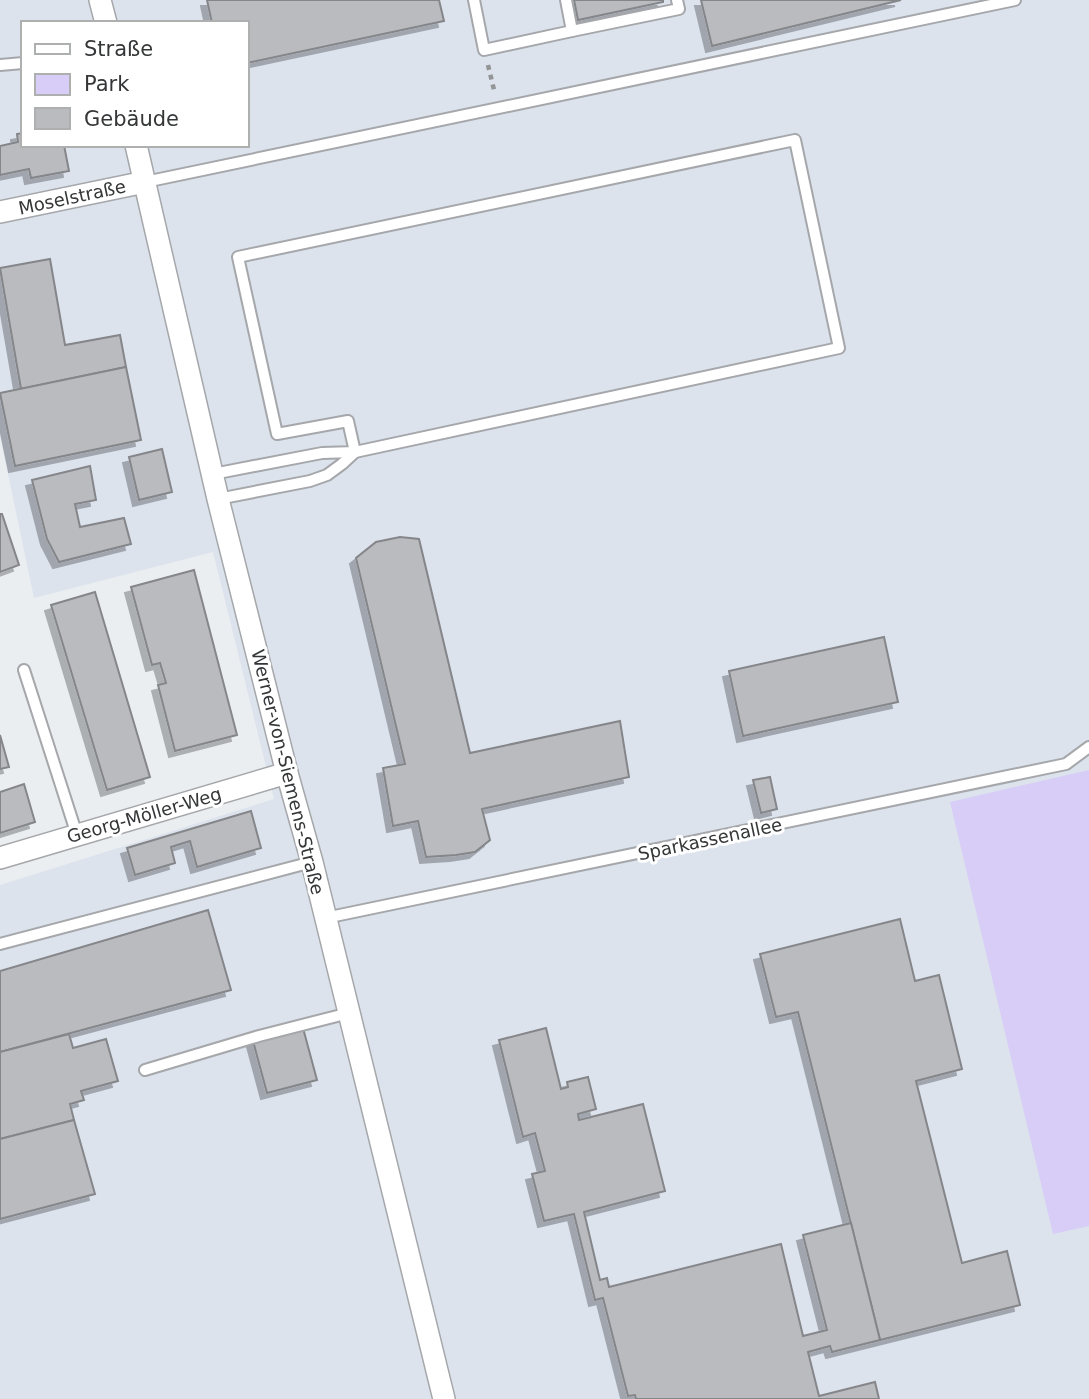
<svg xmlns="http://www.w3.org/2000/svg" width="1089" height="1399" viewBox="0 0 1089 1399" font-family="'DejaVu Sans',sans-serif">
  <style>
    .built { fill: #dce3ed; fill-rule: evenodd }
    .green { fill: #d7cdf7 }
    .building { fill: #babbbf; stroke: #85868a; stroke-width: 2; filter: url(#shadow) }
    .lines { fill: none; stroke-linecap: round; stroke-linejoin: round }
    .lane-casing { stroke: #a5a7aa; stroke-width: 14 }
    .street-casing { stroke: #a5a7aa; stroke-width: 24 }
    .path { stroke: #939597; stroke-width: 4.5; stroke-dasharray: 5 5; stroke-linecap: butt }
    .lane { stroke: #fff; stroke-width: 10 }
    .street { stroke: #fff; stroke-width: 21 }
    .labels { text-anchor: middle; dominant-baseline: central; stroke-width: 6; stroke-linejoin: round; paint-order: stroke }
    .street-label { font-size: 18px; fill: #353637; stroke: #fff }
  </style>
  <defs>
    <filter id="shadow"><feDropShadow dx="-6" dy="6" stdDeviation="0" flood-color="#0004"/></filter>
  </defs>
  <rect width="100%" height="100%" fill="#ebeef1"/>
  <!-- built -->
  <path class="built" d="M0,0H1089V1399H0V885L274,799L213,552L34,598L0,436ZM23,23H247V145H23Z"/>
  <!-- green -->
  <path class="green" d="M1089,770V1226L1053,1234L950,802Z"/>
  <!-- building -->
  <g class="building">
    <path d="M207,0H439L444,21L247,63V23H212Z"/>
    <path d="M574,0H663V2L578,20Z"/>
    <path d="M701,0H901L712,46Z"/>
    <path d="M23,133V145H64L69,171L31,178L29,169L0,175V146L18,142L17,134Z"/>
    <path d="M50,259L65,345L120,335L126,367L21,389L0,268Z"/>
    <path d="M126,367L141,440L15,466L0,393Z"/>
    <path d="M162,449L172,492L139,500L129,457Z"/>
    <path d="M90,466L96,500L75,504L80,527L124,518L131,544L59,562L47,539L32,480Z"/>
    <path d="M0,514H2L19,565L0,572Z"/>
    <path d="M400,537L419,539L470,753L620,721L629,777L482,809L490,840L475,852L456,855L426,857L418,821L393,826L383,768L405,764L356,558L376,542Z"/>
    <path d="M194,570L237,735L175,751L158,685L166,683L160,663L152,665L131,587Z"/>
    <path d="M95,592L150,777L107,790L51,605Z"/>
    <path d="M884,637L898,702L743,736L729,671Z"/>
    <path d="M0,735L9,767L0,769Z"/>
    <path d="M770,777L777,809L761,813L753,780Z"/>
    <path d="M24,784L35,822L0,833V792Z"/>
    <path d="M251,811L261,848L197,867L190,841L171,847L175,863L135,875L127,848Z"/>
    <path d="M208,910L231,990L0,1052V971Z"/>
    <path d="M900,919L915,981L939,975L962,1069L916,1081L962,1263L1007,1251L1020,1305L880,1340L798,1012L776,1017L760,954Z"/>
    <path d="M303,1028L317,1080L267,1093L253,1041Z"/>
    <path d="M546,1028L561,1089L568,1087L567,1082L588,1077L596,1109L578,1114L579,1120L643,1104L665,1191L584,1212L600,1280L607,1278L609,1287L781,1244L803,1336L827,1330L803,1235L851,1223L880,1340L832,1352L830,1346L808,1352L819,1396L875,1382L879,1399H636L635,1395L628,1396L603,1298L595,1300L574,1214L544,1221L532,1174L545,1171L535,1133L523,1137L499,1040Z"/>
    <path d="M69,1034L73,1048L106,1039L118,1081L81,1091L84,1100L70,1104L74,1120L0,1139V1052Z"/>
    <path d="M74,1120L95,1194L0,1219V1139Z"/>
  </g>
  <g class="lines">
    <!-- lane casing -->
    <g class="lane-casing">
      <g id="lane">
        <path d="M474,0L484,50L572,31L566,0"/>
        <path d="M572,31L679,9L677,0"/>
        <path d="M0,65L23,63"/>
        <path d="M145,182L1015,0"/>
        <path d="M213,474L322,453L355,452L839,348L795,140L238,257L277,434L348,421L355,452"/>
        <path d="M218,499L310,481L327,475L342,464L355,452"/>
        <path d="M24,670L77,835"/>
        <path d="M325,918L1066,764L1089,747"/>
        <path d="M0,944L312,862"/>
        <path d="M145,1070L259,1036L349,1013"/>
      </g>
    </g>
    <!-- street casing -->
    <g class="street-casing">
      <g id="street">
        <path d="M100,0L106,23"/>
        <path d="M136,145L218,499L287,773L312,862L444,1399"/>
        <path d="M0,212L145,182"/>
        <path d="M0,858L287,773"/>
      </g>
    </g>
    <!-- path -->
    <path class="path" d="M488,65L495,94"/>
    <!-- lane -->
    <use href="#lane" class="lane"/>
    <!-- street -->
    <use href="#street" class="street"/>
  </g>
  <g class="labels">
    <!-- street labels -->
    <g class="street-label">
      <text transform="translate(72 197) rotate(-12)">Moselstraße</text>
      <text transform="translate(288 772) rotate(76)">Werner-von-Siemens-Straße</text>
      <text transform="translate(144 815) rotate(-16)">Georg-Möller-Weg</text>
      <text transform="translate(710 839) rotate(-12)">Sparkassenallee</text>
    </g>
  </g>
  <!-- legend -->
  <rect x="21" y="21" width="228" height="126" fill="#ffffff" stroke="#aeafaf" stroke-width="2"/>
  <rect x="35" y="44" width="35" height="10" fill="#ffffff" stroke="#aeafaf" stroke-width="2"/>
  <text x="84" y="56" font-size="21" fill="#353637">Straße</text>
  <rect x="35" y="74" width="35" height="21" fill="#d7cdf7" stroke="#aeafaf" stroke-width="2"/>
  <text x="84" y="91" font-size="21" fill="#353637">Park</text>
  <rect x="35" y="108" width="35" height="21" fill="#babbbf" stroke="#aeafaf" stroke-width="2"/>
  <text x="84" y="126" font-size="21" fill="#353637">Gebäude</text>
</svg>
